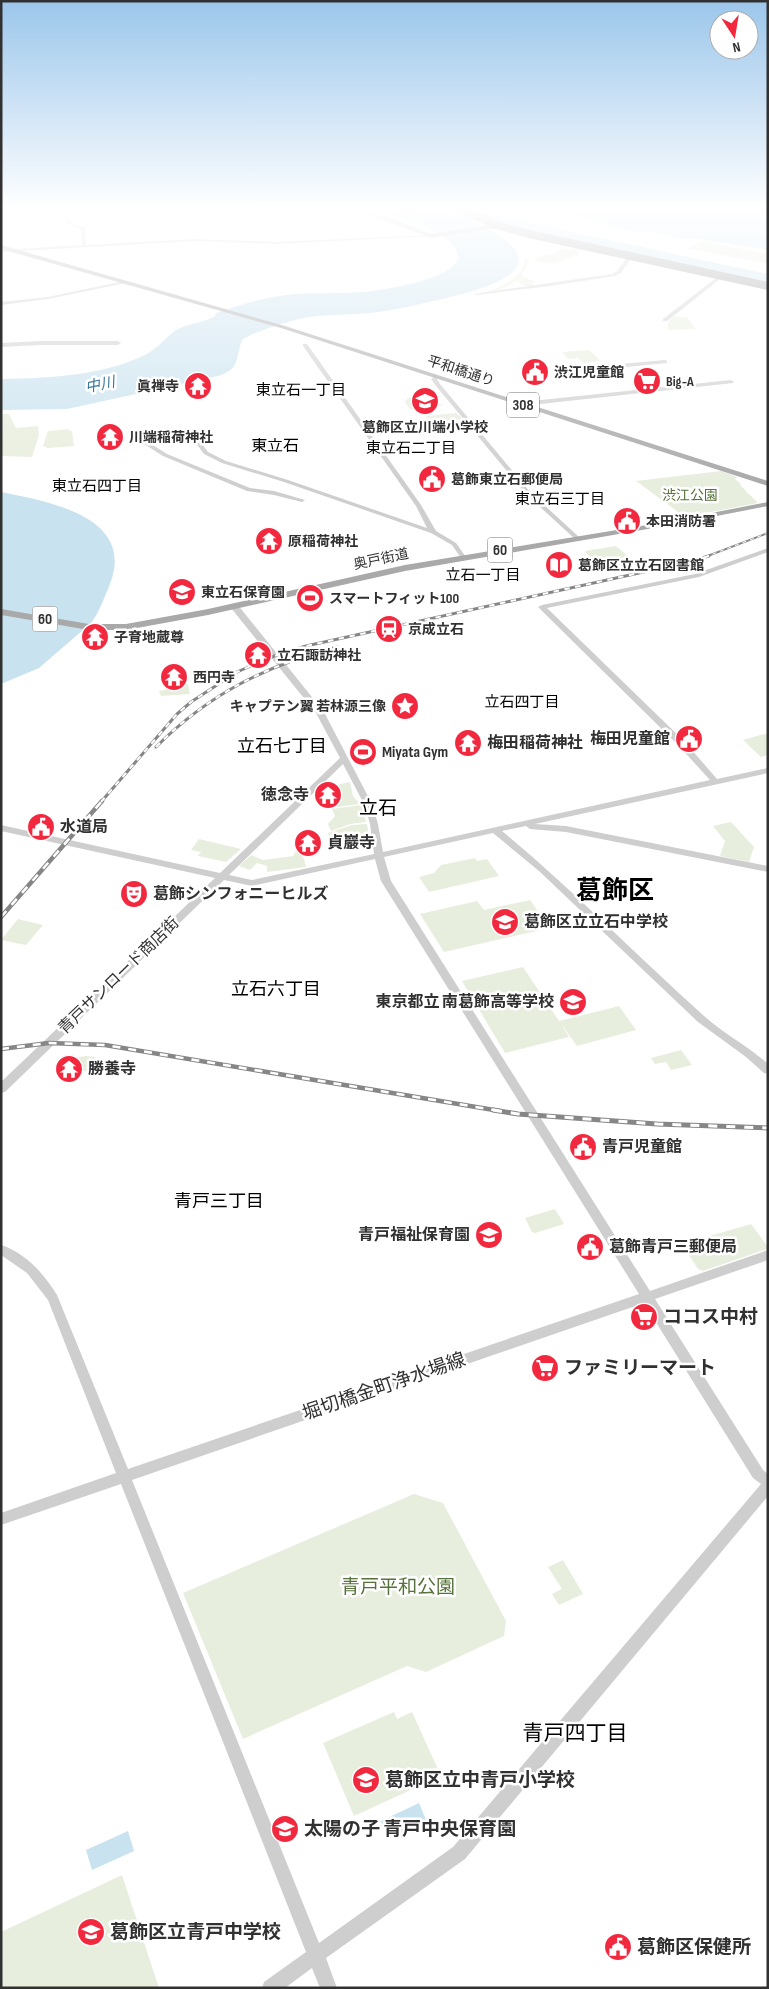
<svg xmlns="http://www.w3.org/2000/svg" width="769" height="1989" viewBox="0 0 769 1989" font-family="'Sofia Sans Condensed','Noto Sans JP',sans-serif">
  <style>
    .green { fill: #e8eede }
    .water { fill: #c9e2ef }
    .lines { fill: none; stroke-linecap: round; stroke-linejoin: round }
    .tertiary { fill: #cecece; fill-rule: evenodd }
    .secondary { fill: #bbb; fill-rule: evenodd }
    .primary { fill: #a9a9a9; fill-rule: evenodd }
    .rail-far3-casing { stroke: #868686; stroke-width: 2 }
    .rail-far2-casing { stroke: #868686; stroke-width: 3 }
    .rail-far1-casing { stroke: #868686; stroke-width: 4.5 }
    .rail-casing { stroke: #868686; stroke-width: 5 }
    .rail-far3 { stroke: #fff; stroke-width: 1; stroke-dasharray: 4; stroke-linecap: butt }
    .rail-far2 { stroke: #fff; stroke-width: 2; stroke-dasharray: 5.5; stroke-linecap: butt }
    .rail-far1 { stroke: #fff; stroke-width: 2.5; stroke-dasharray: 8; stroke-linecap: butt }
    .rail { stroke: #fff; stroke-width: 3; stroke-dasharray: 9; stroke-linecap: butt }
    .motorway-bridge { stroke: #989898; stroke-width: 8 }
    .labels { text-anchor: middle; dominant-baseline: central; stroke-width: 5; stroke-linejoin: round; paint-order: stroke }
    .far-street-label { font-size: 14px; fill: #313131; stroke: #fff }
    .far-poi-label { font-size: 14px; font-weight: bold; fill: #313131; stroke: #fff; text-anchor: start }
    .far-park-label { font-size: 14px; fill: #56713a; stroke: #fff }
    .far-water-label { font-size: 15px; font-style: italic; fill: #37789a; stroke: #fff }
    .far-neighbourhood-label { font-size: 15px; fill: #000; stroke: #fff }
    .shield { fill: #fff; stroke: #6f6f6f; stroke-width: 1 }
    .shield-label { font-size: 15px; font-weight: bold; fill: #313131 }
    .far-quarter-label { font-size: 16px; fill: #000; stroke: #fff }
    .poi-label { font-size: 16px; font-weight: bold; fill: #313131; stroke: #fff; text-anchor: start }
    .street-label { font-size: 16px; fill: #313131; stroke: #fff }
    .neighbourhood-label { font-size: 18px; fill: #000; stroke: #fff }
    .quarter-label { font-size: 19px; fill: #000; stroke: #fff }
    .near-poi-label { font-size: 19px; font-weight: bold; fill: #313131; stroke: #fff; text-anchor: start }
    .near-street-label { font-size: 19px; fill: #313131; stroke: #fff }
    .near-park-label { font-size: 19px; fill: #56713a; stroke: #fff }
    .near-neighbourhood-label { font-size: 21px; fill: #000; stroke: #fff }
    .town-label { font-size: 26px; font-weight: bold; fill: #000; stroke: #fff }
  </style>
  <rect width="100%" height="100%" fill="#fff"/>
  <!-- green -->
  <g class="green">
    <path d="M703,241L768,254V264L687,248Z"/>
    <path d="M579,248L584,250L579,251L578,255L553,263L535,261V258L559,252L558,250Z"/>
    <path d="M525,259H529L522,276L536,282L531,283L534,286L526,287L517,281L518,280L500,290L483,293C499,288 524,278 525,259Z"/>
    <path d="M674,316L688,318L695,329L668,330V322Z"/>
    <path d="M589,350L601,361L584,363L578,358L568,359L562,352Z"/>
    <path d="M433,396L442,406L414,410L410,409L405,402L408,398Z"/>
    <path d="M456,413L463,419L446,421L448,424L444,425L446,427L434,429L426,416Z"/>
    <path d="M1,414H9L16,428L38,426L39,435L32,457L1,456Z"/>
    <path d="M69,429V431H72L74,446L48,448L43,446L48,431Z"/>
    <path d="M721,471L737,477L735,479L741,484L740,485L758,503L685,517L636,481Z"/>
    <path d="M616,546L629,557L594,562L585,551Z"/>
    <path d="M188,684L190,694L161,696L159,691L165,690V686Z"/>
    <path d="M768,733V755L761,757L743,740Z"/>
    <path d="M350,782L353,796L360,804L337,807L335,791L322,792L323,788Z"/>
    <path d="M361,805L366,822L350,824L331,831L328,824L335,816L332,809Z"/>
    <path d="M731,822L754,847L749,862L720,856L725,841L713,826Z"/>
    <path d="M367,824L370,842L341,846L335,849L332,847L328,833L352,825Z"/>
    <path d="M199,839L241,849L226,862L198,856L201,852L191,850Z"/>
    <path d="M298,848L304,859L306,867L267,872V866L257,863L250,870L239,866L251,855L263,860L293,856Z"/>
    <path d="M475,858L477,861L487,859L499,876L429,892L419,877L434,873L441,865Z"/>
    <path d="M530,900L550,928L444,952L420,914L477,901L484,910Z"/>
    <path d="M18,919L43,925L26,945L1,940Z"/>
    <path d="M523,967L559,1021L619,1006L636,1030L577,1046L561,1024L569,1037L505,1053L462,981Z"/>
    <path d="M681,1050L692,1065L671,1070L666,1062L655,1064L651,1058Z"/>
    <path d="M86,1056L95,1057V1069L76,1073L73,1058Z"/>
    <path d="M555,1209L564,1224L535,1233L532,1232L525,1218Z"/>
    <path d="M751,1224L768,1247L767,1249L703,1271L698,1269L682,1244Z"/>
    <path d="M414,1494L443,1503L506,1621L504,1636L426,1672L407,1666L243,1739L183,1593Z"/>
    <path d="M563,1560L583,1594L559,1605L552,1594L562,1589L548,1567Z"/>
    <path d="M394,1712L397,1719L412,1712L441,1776L354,1816L323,1743Z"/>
    <path d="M122,1875L159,1988H1V1932Z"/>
  </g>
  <!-- water -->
  <g class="water">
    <path d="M366,207H456L768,274V282L473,220L471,221C568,264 497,287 438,300C419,304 399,309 379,312C353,315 327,314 303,318C289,321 253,332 242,340C235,358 241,369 218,376L67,409L1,410V379C49,378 101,376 145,355C159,348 167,335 178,329C190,323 203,323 215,316L216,313C239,305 262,298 286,295C312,292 337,294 362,292C385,290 452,280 459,257C447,222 396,220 366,207Z"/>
    <path d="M512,207H758L768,209V250L699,239L679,238L647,231L640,233L606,226L614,225L554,212L555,213H541Z"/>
    <path d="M1,492C50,502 140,517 108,589C103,600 99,613 91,623L39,668L1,684Z"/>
    <path d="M419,1803L426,1820L388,1838L381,1821Z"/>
    <path d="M128,1831L134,1851L92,1870L86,1850Z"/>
  </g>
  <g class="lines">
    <!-- tertiary -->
    <g class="tertiary">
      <path d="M33,207H48L1,212V210Z"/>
      <path d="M55,207H59L71,222L85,228L86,245L196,239L277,242L431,235L433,236L277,244L196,241L1,252V250L82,245L81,230L67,224Z"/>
      <path d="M629,255L633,256L621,273L615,276L550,286L476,295L474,294L612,274L617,271Z"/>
      <path d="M720,275L724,276L667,321H663V319Z"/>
      <path d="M124,281L126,283L48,299L1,305V302L48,297Z"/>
      <path d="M41,341H118L121,343L118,345H41L1,347V343Z"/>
      <path d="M303,344H307L421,505L436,531L456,543L466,557L465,558H461L452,545L431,533L284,482L222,463L204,454L195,442L202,435L205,437L201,442L208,452L226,461L288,480L427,528L416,506L303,346Z"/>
      <path d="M665,360L667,361V363L576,372L573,370L576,368Z"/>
      <path d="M435,376H439L440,377L437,379L440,384L530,492L579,537V539H575L526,494L436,386L431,379Z"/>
      <path d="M731,380L734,382L733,383L522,406L519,404L522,402Z"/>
      <path d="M143,439L167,454L250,488L274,491L305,500L302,502L274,495L247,491L163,456L141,442L140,441Z"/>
      <path d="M768,548V552L699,577L547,608L684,741L717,779L768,768V773L535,824L566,826L768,866V872L566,832L530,829L526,826L502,831C572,889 636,955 704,1016C724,1034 748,1046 768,1064V1074L764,1073L746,1057L698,1022L539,871L493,833L384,857L391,881L650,1291L768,1250V1260L655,1299L763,1470L768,1474V1496L465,1859L326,1958L337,1988H320L312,1968L285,1988H262L264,1982L306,1952L121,1484L1,1525V1513L116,1473L48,1300L27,1273L1,1255V1245C26,1253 44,1274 57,1295L128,1469L639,1294L381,881L375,859L252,886L224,880L5,1092L1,1093V1082L215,878L1,831V825L220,873L340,758L316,713L231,608L230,606L234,604H237L324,712L372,804L378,824L383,852L710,780L678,745L538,607L542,605L695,574ZM343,764L364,804L370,824L374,854L252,880L229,875ZM644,1303L753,1478L761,1484L453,1847L319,1943L132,1480Z"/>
    </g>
    <!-- secondary -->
    <path class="secondary" d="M348,207H355L393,219L431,234L490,225L508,228L505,230L490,229L431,238Z"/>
    <!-- primary -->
    <g class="primary">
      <path d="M1,245L285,326L768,481V486L281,328L1,249Z"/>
      <path d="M768,502V506L665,526L405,571L208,615L126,630H89L1,615V609L89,624H126L208,609L405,565L665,522Z"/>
    </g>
    <!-- rail-far3 casing -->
    <g class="rail-far3-casing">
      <path id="rail-far3" d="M705,557L768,533"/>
    </g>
    <!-- rail-far2 casing -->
    <g class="rail-far2-casing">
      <g id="rail-far2">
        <path d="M156,747C209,694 265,666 337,647"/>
        <path d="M101,802L177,714L191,702L237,672L271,657L306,646L680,564L709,556"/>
      </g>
    </g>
    <!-- rail-far1 casing -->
    <g class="rail-far1-casing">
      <g id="rail-far1">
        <path d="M1,917L102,801"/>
        <path d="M1,1049L49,1043L105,1045L500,1111"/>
      </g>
    </g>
    <!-- rail casing -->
    <g class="rail-casing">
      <path id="rail" d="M493,1110L518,1114L657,1124L768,1128"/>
    </g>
    <!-- rail-far3 -->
    <use href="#rail-far3" class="rail-far3"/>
    <!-- rail-far2 -->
    <use href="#rail-far2" class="rail-far2"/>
    <!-- rail-far1 -->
    <use href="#rail-far1" class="rail-far1"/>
    <!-- rail -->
    <use href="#rail" class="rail"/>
    <!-- motorway-bridge -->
    <path class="motorway-bridge" d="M455,207L494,224L529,234L768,286"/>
  </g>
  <!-- sky -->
  <linearGradient id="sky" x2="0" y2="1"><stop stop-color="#9bc6eb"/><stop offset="0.43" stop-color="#fff"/><stop offset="1" stop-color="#fff" stop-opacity="0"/></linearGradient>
  <rect width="769" height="485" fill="url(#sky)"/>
  <!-- icons -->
  <defs>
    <g id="civic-disc" transform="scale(1.4375)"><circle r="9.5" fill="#f2283f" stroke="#fff"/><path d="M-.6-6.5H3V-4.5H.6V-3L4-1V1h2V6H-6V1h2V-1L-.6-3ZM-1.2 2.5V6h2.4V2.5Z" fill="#fff"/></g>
    <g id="supermarket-disc" transform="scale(1.4375)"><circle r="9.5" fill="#f2283f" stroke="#fff"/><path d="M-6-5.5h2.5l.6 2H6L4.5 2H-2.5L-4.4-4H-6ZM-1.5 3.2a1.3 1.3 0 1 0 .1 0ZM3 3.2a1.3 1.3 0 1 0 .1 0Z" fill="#fff"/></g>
    <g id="temple-disc" transform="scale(1.4375)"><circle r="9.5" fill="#f2283f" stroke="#fff"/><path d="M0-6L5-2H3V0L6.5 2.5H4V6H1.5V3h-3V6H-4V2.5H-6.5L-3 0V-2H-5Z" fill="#fff"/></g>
    <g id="school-disc" transform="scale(1.4375)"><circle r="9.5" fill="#f2283f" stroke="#fff"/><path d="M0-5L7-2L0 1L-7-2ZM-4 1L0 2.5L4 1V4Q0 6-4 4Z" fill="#fff"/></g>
    <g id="library-disc" transform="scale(1.4375)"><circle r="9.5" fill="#f2283f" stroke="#fff"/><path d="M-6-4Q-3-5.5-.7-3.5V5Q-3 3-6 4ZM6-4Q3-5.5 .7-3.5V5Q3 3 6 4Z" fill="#fff"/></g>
    <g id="stadium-disc" transform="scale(1.4375)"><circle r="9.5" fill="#f2283f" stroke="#fff"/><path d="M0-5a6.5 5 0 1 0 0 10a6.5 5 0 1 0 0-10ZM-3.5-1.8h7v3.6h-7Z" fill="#fff"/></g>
    <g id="station-disc" transform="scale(1.4375)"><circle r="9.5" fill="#f2283f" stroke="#fff"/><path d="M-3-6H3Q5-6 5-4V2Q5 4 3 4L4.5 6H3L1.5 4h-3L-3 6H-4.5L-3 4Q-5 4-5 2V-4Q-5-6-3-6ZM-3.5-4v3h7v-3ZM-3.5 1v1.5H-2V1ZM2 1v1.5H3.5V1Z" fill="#fff"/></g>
    <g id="sight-disc" transform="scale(1.4375)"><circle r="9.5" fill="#f2283f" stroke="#fff"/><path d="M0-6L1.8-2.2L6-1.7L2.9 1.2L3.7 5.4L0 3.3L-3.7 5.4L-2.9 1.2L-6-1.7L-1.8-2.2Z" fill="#fff"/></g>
    <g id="theatre-disc" transform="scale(1.4375)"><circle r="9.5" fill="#f2283f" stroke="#fff"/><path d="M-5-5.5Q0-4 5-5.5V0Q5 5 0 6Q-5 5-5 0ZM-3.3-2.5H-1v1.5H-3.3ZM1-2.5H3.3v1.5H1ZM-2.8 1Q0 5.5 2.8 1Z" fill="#fff"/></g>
  </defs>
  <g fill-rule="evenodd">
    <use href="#civic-disc" x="535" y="372"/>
    <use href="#supermarket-disc" x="647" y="381"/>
    <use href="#temple-disc" x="198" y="386"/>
    <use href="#school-disc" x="425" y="401"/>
    <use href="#temple-disc" x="110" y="437"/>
    <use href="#civic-disc" x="432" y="479"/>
    <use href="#civic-disc" x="627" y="521"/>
    <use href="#temple-disc" x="269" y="541"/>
    <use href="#library-disc" x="559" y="565"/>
    <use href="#school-disc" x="182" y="592"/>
    <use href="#stadium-disc" x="310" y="598"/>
    <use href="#station-disc" x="389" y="629"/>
    <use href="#temple-disc" x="95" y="637"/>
    <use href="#temple-disc" x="258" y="655"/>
    <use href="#temple-disc" x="174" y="677"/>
    <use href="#sight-disc" x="405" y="706"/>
    <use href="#civic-disc" x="689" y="739"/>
    <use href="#temple-disc" x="468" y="743"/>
    <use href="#stadium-disc" x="363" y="752"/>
    <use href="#temple-disc" x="328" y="795"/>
    <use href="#civic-disc" x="41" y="827"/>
    <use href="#temple-disc" x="308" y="843"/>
    <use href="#theatre-disc" x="134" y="894"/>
    <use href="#school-disc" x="505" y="922"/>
    <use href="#school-disc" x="573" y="1002"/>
    <use href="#temple-disc" x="69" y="1069"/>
    <use href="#civic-disc" x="583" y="1147"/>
    <use href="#school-disc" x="489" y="1235"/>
    <use href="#civic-disc" x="590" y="1247"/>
    <use href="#supermarket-disc" x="644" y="1317"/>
    <use href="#supermarket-disc" x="545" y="1368"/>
    <use href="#school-disc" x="366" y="1780"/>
    <use href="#school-disc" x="285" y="1829"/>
    <use href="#school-disc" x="91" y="1932"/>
    <use href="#civic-disc" x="618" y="1947"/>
  </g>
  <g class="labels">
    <!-- far-street labels -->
    <g class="far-street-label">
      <text transform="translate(461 371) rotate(18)">平和橋通り</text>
      <text transform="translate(381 559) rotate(-12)">奥戸街道</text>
    </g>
    <!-- far-poi labels -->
    <g class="far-poi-label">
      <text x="554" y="372">渋江児童館</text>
      <text x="666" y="381">Big-A</text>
      <text x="179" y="386" text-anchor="end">眞禅寺</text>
      <text x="425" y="427" text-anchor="middle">葛飾区立川端小学校</text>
      <text x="129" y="437">川端稲荷神社</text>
      <text x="451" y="479">葛飾東立石郵便局</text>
      <text x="646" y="521">本田消防署</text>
      <text x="288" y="541">原稲荷神社</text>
      <text x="578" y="565">葛飾区立立石図書館</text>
      <text x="201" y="592">東立石保育園</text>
      <text x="329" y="598">スマートフィット100</text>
      <text x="408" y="629">京成立石</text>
      <text x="114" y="637">子育地蔵尊</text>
      <text x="277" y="655">立石諏訪神社</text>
      <text x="193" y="677">西円寺</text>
      <text x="386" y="706" text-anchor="end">キャプテン翼 若林源三像</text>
    </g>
    <!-- far-park labels -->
    <g class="far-park-label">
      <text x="690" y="495">渋江公園</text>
    </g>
    <!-- far-water labels -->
    <g class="far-water-label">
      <text transform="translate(100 385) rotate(-12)">中川</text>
    </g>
    <!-- far-neighbourhood labels -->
    <g class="far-neighbourhood-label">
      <text x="301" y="390">東立石一丁目</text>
      <text x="411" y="448">東立石二丁目</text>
      <text x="97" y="486">東立石四丁目</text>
      <text x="560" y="499">東立石三丁目</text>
      <text x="483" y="575">立石一丁目</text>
      <text x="522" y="702">立石四丁目</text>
    </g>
    <!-- shield labels -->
    <g class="shield">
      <rect x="507" y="392.5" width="32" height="25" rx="4"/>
      <rect x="487.5" y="537.5" width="25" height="25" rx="4"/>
      <rect x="32.5" y="606.5" width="25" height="25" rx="4"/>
    </g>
    <g class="shield-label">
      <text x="523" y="405">308</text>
      <text x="500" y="550">60</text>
      <text x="45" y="619">60</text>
    </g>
    <!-- far-quarter labels -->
    <g class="far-quarter-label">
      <text x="275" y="446">東立石</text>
    </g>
    <!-- poi labels -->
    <g class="poi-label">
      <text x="670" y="739" text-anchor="end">梅田児童館</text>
      <text x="487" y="743">梅田稲荷神社</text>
      <text x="382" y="752">Miyata Gym</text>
      <text x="309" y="795" text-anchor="end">徳念寺</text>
      <text x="60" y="827">水道局</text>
      <text x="327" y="843">貞巖寺</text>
      <text x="153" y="894">葛飾シンフォニーヒルズ</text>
      <text x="524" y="922">葛飾区立立石中学校</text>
      <text x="554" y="1002" text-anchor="end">東京都立 南葛飾高等学校</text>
      <text x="88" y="1069">勝養寺</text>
      <text x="602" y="1147">青戸児童館</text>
      <text x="470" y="1235" text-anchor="end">青戸福祉保育園</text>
      <text x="609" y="1247">葛飾青戸三郵便局</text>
    </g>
    <!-- street labels -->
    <g class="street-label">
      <text transform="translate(119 976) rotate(-44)">青戸サンロード商店街</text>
    </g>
    <!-- neighbourhood labels -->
    <g class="neighbourhood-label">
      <text x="282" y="746">立石七丁目</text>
      <text x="276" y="989">立石六丁目</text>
      <text x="219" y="1201">青戸三丁目</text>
    </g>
    <!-- quarter labels -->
    <g class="quarter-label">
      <text x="378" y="808">立石</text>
    </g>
    <!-- near-poi labels -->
    <g class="near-poi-label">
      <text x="663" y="1317">ココス中村</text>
      <text x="564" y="1368">ファミリーマート</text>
      <text x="385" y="1780">葛飾区立中青戸小学校</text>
      <text x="304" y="1829">太陽の子 青戸中央保育園</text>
      <text x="110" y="1932">葛飾区立青戸中学校</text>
      <text x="637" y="1947">葛飾区保健所</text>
    </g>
    <!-- near-street labels -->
    <g class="near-street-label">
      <text transform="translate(384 1387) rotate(-19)">堀切橋金町浄水場線</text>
    </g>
    <!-- near-park labels -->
    <g class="near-park-label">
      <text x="398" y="1587">青戸平和公園</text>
    </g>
    <!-- near-neighbourhood labels -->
    <g class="near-neighbourhood-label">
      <text x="575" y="1733">青戸四丁目</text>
    </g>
    <!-- town labels -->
    <g class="town-label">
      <text x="615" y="891">葛飾区</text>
    </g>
  </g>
  <!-- border -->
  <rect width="769" height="1989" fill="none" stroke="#313131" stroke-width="5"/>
  <!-- north arrow -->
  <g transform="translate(734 35) rotate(168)"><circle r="24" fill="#ffffff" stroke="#adadad"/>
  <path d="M0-4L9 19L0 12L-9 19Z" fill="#f2283f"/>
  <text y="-8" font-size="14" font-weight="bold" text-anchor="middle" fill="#313131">N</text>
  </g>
</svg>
